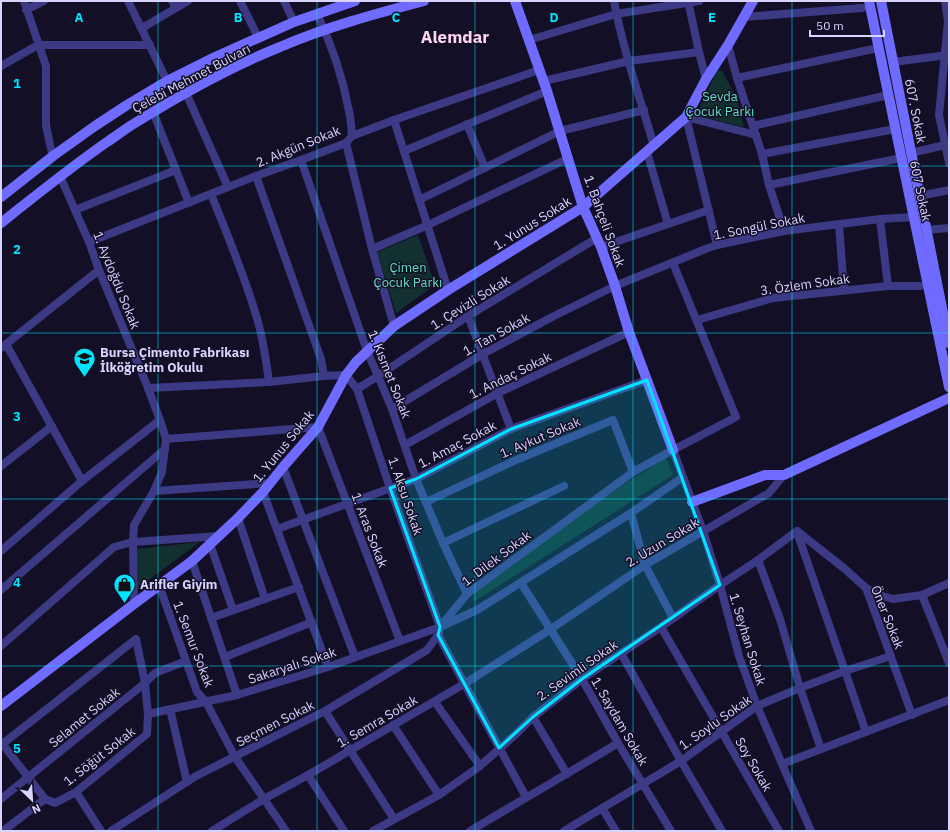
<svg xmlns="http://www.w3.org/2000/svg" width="950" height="832" viewBox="0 0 950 832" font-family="'IBM Plex Sans',sans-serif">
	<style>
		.green { fill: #12302f }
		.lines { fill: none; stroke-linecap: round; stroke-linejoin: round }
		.street { stroke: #3d3a85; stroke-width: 8 }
		.secondary { stroke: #6f6bff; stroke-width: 10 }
		.marked { fill: #00e5ff; fill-opacity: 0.2; stroke: #00e5ff; stroke-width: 3; stroke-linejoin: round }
		.grid { fill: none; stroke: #00e5ff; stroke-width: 1; stroke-opacity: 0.55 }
		.labels { text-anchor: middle; stroke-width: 3; stroke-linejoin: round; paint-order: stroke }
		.street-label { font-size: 13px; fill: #d9d4ff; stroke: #130f26 }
		.park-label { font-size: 13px; fill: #5fe0c0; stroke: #130f26 }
		.poi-label { font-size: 13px; font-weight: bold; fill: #d9d4ff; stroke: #130f26; text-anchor: start }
		.district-label { font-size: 17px; font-weight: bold; fill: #ffd6f0; stroke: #130f26 }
		.grid-label { font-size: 13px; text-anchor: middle; font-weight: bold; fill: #00e5ff; stroke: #130f26; stroke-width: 3; stroke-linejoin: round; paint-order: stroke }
	</style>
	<rect width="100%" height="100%" fill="#130f26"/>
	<g class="green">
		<polygon points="717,71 722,71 736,97 744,127 696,115"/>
		<polygon points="418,235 435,285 396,313 377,252"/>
		<polygon points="666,458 673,475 475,601 472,598 476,592 605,496"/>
		<polygon points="200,542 138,588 137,549"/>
	</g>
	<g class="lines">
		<g class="street">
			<polyline points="24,1 46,66 46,125 50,145 53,156"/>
			<polyline points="128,1 167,81"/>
			<polyline points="172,1 176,8"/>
			<polyline points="240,1 258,37"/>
			<polyline points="284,1 294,22"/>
			<path d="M614,1c9,49 26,97 40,145"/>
			<polyline points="688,1 699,52 706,79"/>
			<polyline points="945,1 948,21 939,115 949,163"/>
			<polyline points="26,10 44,1"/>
			<path d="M317,14c14,29 26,65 32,97 2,8 2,16 3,25"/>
			<polyline points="744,17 862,8"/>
			<polyline points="142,28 188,1"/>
			<polyline points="529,40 616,14 699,1"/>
			<polyline points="728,45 737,78 762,154 769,185 784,231"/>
			<polyline points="893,62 948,55"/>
			<polyline points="1,66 38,45 150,45"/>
			<polyline points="737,78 878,48"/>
			<polyline points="544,81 629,61 699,52"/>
			<polyline points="186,93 228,187"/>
			<polyline points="153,112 189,203"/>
			<polyline points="394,120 448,290"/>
			<polyline points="467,124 485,168"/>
			<polyline points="753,126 888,95"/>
			<polyline points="346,143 372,249 394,326"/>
			<polyline points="404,151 547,91"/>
			<polyline points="647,152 668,224"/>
			<polyline points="911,153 949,144"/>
			<polyline points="762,154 895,129"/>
			<polyline points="301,160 367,351 378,376 392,409 416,479 443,543 467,594"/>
			<polyline points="60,176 89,242 99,270 148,388 160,420 166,439 162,472 154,491 134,525 133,542 134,604"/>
			<polyline points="256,176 321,359 324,376"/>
			<polyline points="769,185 901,158"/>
			<path d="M211,194c16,40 33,80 45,121 7,22 10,44 13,67"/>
			<polyline points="919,196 949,190"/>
			<polyline points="419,200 560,131 644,110"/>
			<polyline points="75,210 176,170"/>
			<polyline points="880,219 888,286"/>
			<polyline points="839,225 844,290"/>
			<polyline points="926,230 949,228"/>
			<polyline points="89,242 256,176 301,160 346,143 352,136 394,120 539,70"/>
			<polyline points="717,245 686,117 756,135"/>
			<polyline points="601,247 709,210"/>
			<polyline points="372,249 428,225 569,158"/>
			<polyline points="468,316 511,429"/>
			<polyline points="697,320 773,298 888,286 920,286"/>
			<polyline points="6,344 82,481"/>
			<polyline points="1,348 99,270"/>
			<polyline points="148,388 269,382 324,376 346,375 357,389 390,488 440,627"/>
			<polyline points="357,389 378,376 468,316 597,238"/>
			<polyline points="392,409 483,354 554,316 615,286 708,248 717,245 784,231 880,219 914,217"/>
			<polyline points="166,439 318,427 400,641"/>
			<polyline points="405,445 498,393 629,332"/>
			<polyline points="673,450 703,531 720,585 739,656 757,706 811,831"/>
			<polyline points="1,466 52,426"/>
			<polyline points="283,467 355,657"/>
			<polyline points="154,491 270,483"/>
			<polyline points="263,492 328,667"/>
			<polyline points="426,502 516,460 613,420 633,472"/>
			<polyline points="631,513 645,565 673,618"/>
			<polyline points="238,518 265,599"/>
			<polyline points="277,529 416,479 511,429 647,380"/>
			<polyline points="797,531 845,569 866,588 912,715"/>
			<polyline points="797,532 845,671 866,732"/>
			<polyline points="443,543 564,486"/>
			<polyline points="210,544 233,610"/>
			<polyline points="1,551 82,481 160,420"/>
			<polyline points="758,560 780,619 800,688 821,749"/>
			<polyline points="192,561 237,695"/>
			<polyline points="521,583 582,679 618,743 671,831"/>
			<polyline points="159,585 197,692 206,702 235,757 286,831"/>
			<polyline points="866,588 879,595 893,599 922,595 949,583"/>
			<polyline points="1,590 165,449"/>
			<polyline points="922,595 949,663"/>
			<polyline points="211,618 299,587"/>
			<polyline points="661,627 779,831"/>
			<polyline points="438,635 526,797"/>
			<polyline points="1,646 114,547 133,542 220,536"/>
			<polyline points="621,653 681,761 722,831"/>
			<polyline points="225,657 312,622"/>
			<polyline points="435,702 480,766"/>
			<polyline points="170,709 187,782"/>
			<polyline points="325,711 394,819"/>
			<polyline points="148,714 237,695 328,667 440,627 477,610 631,513 683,477"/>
			<polyline points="533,717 567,774"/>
			<polyline points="393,725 439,795"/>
			<polyline points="1,742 45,799"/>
			<polyline points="1,745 136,639 145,683 148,714 147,734 76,792 55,803 45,799 3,831"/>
			<polyline points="782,764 949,700"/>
			<polyline points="308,775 344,831"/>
			<polyline points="76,792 101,831"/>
			<polyline points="1,799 145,683 155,673 186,661"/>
			<polyline points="602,808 616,831"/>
			<polyline points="111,831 196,776 325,711 427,650 438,635 440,627 467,594 633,472 673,450 736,417 673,263"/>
			<polyline points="212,831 264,799 308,775 464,684 551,629 645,565 769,493 784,475"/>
			<polyline points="373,831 439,795 480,766 516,734 533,717 582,679 661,627 720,585 758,560 797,531"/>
			<path d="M470,831c50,-30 99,-58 148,-88"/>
			<polyline points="564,831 681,761 757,706 800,688 845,671 891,656"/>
		</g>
		<g class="secondary">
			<polyline points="515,1 547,91 583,207 601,247 615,286 629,332 673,450"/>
			<polyline points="869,1 949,387"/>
			<polyline points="881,1 949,343"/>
			<polyline points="1,197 53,156 95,126 127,105 167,81 215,57 294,22 355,1"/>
			<path d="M1,223c35,-28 70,-56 106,-81 9,-6 18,-13 28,-19 45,-28 95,-56 145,-76 46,-20 95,-33 144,-46"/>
			<polyline points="692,502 765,475 784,475 949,398"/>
			<polyline points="1,706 134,604 192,561 238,518 263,492 283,467 318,427 346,375 356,362 394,326 448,290 583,207 686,117 706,79 728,45 753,1"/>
		</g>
	</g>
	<path class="marked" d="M647,380l73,205 -138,94 -49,38 -34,31 -61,-113 2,-8 -50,-139 26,-9 95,-50z"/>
	<path class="grid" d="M158,1v830M317,1v830M475,1v830M633,1v830M792,1v830M1,166h948M1,333h948M1,499h948M1,666h948"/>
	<defs>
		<symbol id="school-pin" viewBox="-11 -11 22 30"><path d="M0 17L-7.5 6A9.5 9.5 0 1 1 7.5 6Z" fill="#00e5ff" stroke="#130f26"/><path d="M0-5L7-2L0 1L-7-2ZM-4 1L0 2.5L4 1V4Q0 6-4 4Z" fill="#111"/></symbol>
		<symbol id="shop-pin" viewBox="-11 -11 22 30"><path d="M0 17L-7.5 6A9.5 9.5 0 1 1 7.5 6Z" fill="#00e5ff" stroke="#130f26"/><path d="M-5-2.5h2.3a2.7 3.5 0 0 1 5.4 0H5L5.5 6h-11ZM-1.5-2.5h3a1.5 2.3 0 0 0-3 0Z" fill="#111"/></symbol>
	</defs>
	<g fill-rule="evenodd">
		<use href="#school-pin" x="72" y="346" width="25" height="34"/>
		<use href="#shop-pin" x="112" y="572" width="25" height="34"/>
	</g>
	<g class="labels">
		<g class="street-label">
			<text transform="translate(191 78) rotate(-28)" y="5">Çelebi Mehmet Bulvarı</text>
			<text transform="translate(916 111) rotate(79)" y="5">607. Sokak</text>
			<text transform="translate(298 146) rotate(-22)" y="5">2. Akgün Sokak</text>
			<text transform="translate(921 191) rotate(78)" y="5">607 Sokak</text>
			<text transform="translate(605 221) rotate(70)" y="5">1. Bahçeli Sokak</text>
			<text transform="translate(532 223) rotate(-32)" y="5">1. Yunus Sokak</text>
			<text transform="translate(759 226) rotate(-11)" y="5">1. Songül Sokak</text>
			<text transform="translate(117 280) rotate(68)" y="5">1. Aydoğdu Sokak</text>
			<text transform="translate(805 284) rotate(-8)" y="5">3. Özlem Sokak</text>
			<text transform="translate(470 302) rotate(-32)" y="5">1. Çevizli Sokak</text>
			<text transform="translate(496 334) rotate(-29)" y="5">1. Tan Sokak</text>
			<text transform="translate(390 374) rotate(68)" y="5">1. Kısmet Sokak</text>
			<text transform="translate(510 375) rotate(-26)" y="5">1. Andaç Sokak</text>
			<text transform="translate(540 437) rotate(-23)" y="5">1. Aykut Sokak</text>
			<text transform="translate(457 444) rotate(-28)" y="5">1. Amaç Sokak</text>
			<text transform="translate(283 446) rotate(-51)" y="5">1. Yunus Sokak</text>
			<text transform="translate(406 496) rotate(71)" y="5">1. Aksu Sokak</text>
			<text transform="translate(370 530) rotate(69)" y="5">1. Aras Sokak</text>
			<text transform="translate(662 542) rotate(-31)" y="5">2. Uzun Sokak</text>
			<text transform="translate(496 558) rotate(-37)" y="5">1. Dilek Sokak</text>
			<text transform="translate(888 617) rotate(68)" y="5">Öner Sokak</text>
			<text transform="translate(748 639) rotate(73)" y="5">1. Seyhan Sokak</text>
			<text transform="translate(194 644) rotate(69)" y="5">1. Semur Sokak</text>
			<text transform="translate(292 665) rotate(-18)" y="5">Sakaryalı Sokak</text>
			<text transform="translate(577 670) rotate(-35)" y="5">2. Sevimli Sokak</text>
			<text transform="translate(84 717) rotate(-39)" y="5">Selamet Sokak</text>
			<text transform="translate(377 721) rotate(-30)" y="5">1. Semra Sokak</text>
			<text transform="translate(620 721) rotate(60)" y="5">1. Saydam Sokak</text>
			<text transform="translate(715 722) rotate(-35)" y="5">1. Soylu Sokak</text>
			<text transform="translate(275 723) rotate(-27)" y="5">Seçmen Sokak</text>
			<text transform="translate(99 756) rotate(-38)" y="5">1. Söğüt Sokak</text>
			<text transform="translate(754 764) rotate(60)" y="5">Soy Sokak</text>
		</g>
		<g class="park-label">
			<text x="720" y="101">Sevda<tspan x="720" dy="15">Çocuk Parkı</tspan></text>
			<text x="408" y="272">Çimen<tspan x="408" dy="15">Çocuk Parkı</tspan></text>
		</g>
		<g class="poi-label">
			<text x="100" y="357">Bursa Çimento Fabrikası<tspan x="100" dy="15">İlköğretim Okulu</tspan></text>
			<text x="140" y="589">Arifler Giyim</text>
		</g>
		<g class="district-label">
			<text x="455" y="43">Alemdar</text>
		</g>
	</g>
	<g class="grid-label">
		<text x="79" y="22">A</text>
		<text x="238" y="22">B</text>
		<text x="396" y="22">C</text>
		<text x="554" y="22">D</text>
		<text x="712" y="22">E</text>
		<text x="17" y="88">1</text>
		<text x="17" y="254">2</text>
		<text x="17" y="421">3</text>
		<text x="17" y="587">4</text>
		<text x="17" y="753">5</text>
	</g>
	<rect width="950" height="832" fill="none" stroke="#d9d4ff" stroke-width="4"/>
	<g transform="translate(32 800) rotate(155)" stroke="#130f26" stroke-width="3" paint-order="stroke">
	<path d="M0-3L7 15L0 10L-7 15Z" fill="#d9d4ff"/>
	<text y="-6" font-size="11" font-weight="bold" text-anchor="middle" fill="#d9d4ff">N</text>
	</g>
	<path d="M810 30v6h74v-6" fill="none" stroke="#d9d4ff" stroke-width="2"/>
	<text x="816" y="30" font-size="12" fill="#d9d4ff" stroke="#130f26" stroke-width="3" paint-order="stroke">50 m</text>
</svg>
